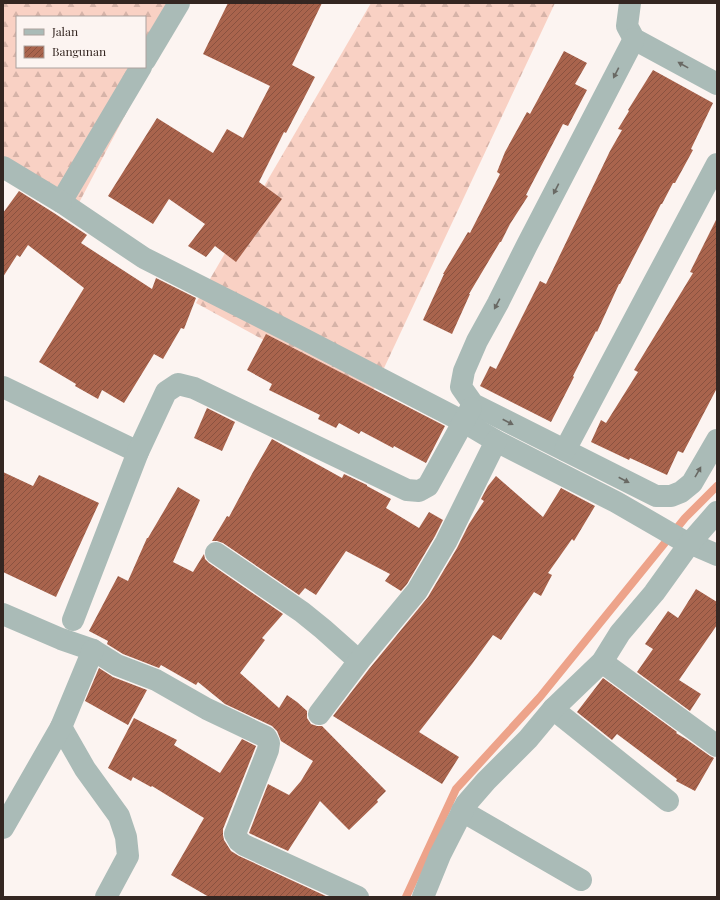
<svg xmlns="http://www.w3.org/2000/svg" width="720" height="900" viewBox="0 0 720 900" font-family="'Playfair Display',serif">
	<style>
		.forest { fill: url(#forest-firs); fill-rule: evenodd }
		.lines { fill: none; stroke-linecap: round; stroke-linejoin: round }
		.stream { stroke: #eda38a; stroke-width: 8 }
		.building { fill: url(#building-hatch) }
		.minor { stroke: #aabbb7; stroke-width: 22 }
		.oneway { fill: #696964 }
	</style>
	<defs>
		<pattern id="forest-firs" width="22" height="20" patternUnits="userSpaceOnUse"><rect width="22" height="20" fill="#f9d1c4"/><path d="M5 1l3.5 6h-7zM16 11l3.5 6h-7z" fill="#d6b3a8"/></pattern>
		<pattern id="building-hatch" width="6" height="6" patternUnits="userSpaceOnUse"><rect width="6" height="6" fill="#a9644d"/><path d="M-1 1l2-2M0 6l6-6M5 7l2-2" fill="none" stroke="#8a5240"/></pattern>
	</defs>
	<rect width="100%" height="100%" fill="#fcf4f1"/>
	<g class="forest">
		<path d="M3,3h181l-113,215 -68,-41zM17,17h128v50h-128z"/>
		<polygon points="371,3 555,3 370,398 196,303"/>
	</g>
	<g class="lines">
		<polyline class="stream" points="406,897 456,789 540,697 685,518 717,486"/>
	</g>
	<g class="building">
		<polygon points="228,3 322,3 292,65 315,77 286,133 284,132 259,182 282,199 236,262 215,246 206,257 188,246 205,224 169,199 153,224 108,196 157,118 213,153 227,129 243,138 270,86 203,54"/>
		<polygon points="564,51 587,63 575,84 587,90 568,126 563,124 526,195 528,196 510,224 501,242 500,242 469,294 470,294 452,334 423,320 444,274 443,274 468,232 470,233 500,174 497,172 505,152 527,112 530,114"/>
		<polygon points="653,70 713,103 691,149 693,150 675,183 673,183 662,204 661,204 620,284 619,284 597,332 596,331 573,376 574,377 551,422 480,386 490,366 496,369 540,281 546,284 610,151 622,130 618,129 629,111 628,110"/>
		<polygon points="19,191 54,213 87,235 81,243 152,289 156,278 196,298 184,329 181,328 163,359 154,354 124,403 102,390 98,399 75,386 76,384 39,362 84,288 28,245 20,257 17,255 3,277 3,213"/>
		<polygon points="717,218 717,388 683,453 678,451 667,475 630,458 629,460 591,442 601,420 606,423 638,372 634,370 693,273 690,272"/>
		<polygon points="266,334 445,426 426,463 394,446 393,448 361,431 359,434 339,423 336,428 318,419 320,415 269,390 272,384 247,370"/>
		<polygon points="207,408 235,422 222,451 194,438"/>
		<polygon points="272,439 342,478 344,474 367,485 367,486 391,499 386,508 419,528 429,512 443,520 435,536 407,584 401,591 385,581 390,574 346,551 316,595 305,588 299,595 223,543 217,541 212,541 227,516 229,517 253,472"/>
		<polygon points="3,472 33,486 39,475 99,503 56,597 3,572"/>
		<polygon points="496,476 543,517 561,488 595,506 574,541 572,539 548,573 552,575 541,596 534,592 501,640 493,635 472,664 419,732 459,757 442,784 333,716 369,669 428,597 457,548 469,524 484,501 481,499 488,486"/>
		<polygon points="178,487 200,500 173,562 193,572 204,554 205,559 209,563 283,614 262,638 265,640 240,673 279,708 287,695 297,702 307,711 307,718 311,724 317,726 322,726 386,791 377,800 378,802 349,830 320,801 288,851 251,834 249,833 268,784 289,795 301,781 313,761 281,741 277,731 272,726 225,704 198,682 196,685 161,665 159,668 123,654 107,644 108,641 89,631 118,576 128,581 147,538 148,538"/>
		<polygon points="696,589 717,602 717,625 679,680 701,694 690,711 637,672 653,649 645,644 668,611 678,618"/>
		<polygon points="99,668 113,677 147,690 128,725 85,701"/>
		<polygon points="603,678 677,732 676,733 686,739 710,756 714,758 695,791 676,781 677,779 617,734 612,740 577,712"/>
		<polygon points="134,718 177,740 174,745 220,773 242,739 256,746 223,829 223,835 224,840 231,851 239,856 328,897 209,897 171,875 204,818 152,786 151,787 133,777 131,781 108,768"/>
	</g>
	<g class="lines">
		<g class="minor">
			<polyline points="630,3 627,26 634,39 717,84"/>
			<polyline points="634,39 527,245 498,303 477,341 464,371 461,387 473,404 656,496 671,496 681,492 692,483 717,440"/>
			<polyline points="145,60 179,3"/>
			<polyline points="141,67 61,202 144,258 304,339 464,422 496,441 616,502 680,539 717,555"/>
			<polyline points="3,167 61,202"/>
			<polyline points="3,387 138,452"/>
			<polyline points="565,450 652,286 717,164"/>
			<polyline points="216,553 302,612 323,629 359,661"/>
			<polyline points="3,614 61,639 93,650 117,665 156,680 207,709 266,737 269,743 268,750 235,834 239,841 244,845 358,897"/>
			<polyline points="73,620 138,452 166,392 178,384 194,388 407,490 419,491 428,486 471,408"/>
			<polyline points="602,662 717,746"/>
			<polyline points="553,709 668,801"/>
			<polyline points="319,714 359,661 417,591 446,542 496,441"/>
			<polyline points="61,727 85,769 119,816 126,837 128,856 106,897"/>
			<polyline points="462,811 581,880"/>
			<polyline points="3,828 61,727 93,650"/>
			<polyline points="423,897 440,855 466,804 486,781 528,739 553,709 602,662 620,633 654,593 690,543 717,512"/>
		</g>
	</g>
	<defs><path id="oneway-solid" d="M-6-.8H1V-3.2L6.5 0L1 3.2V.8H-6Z"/></defs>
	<g class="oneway">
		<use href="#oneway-solid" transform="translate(683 65) rotate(-151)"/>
		<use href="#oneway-solid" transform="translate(616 73) rotate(117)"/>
		<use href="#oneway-solid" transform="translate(556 189) rotate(117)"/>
		<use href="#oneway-solid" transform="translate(497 304) rotate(118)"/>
		<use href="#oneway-solid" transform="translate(508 422) rotate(27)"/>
		<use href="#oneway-solid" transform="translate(698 472) rotate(-60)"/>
		<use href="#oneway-solid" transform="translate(624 480) rotate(27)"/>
	</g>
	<rect width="720" height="900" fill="none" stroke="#342621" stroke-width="8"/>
	<rect x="16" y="16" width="130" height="52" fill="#fcf4f1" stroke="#aca29e"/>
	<rect x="24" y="29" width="20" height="6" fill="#aabbb7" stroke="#aca29e"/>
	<text x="52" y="36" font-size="12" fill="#342621">Jalan</text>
	<rect x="24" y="46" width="20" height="12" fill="url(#building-hatch)" stroke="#aca29e"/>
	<text x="52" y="56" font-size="12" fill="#342621">Bangunan</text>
</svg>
